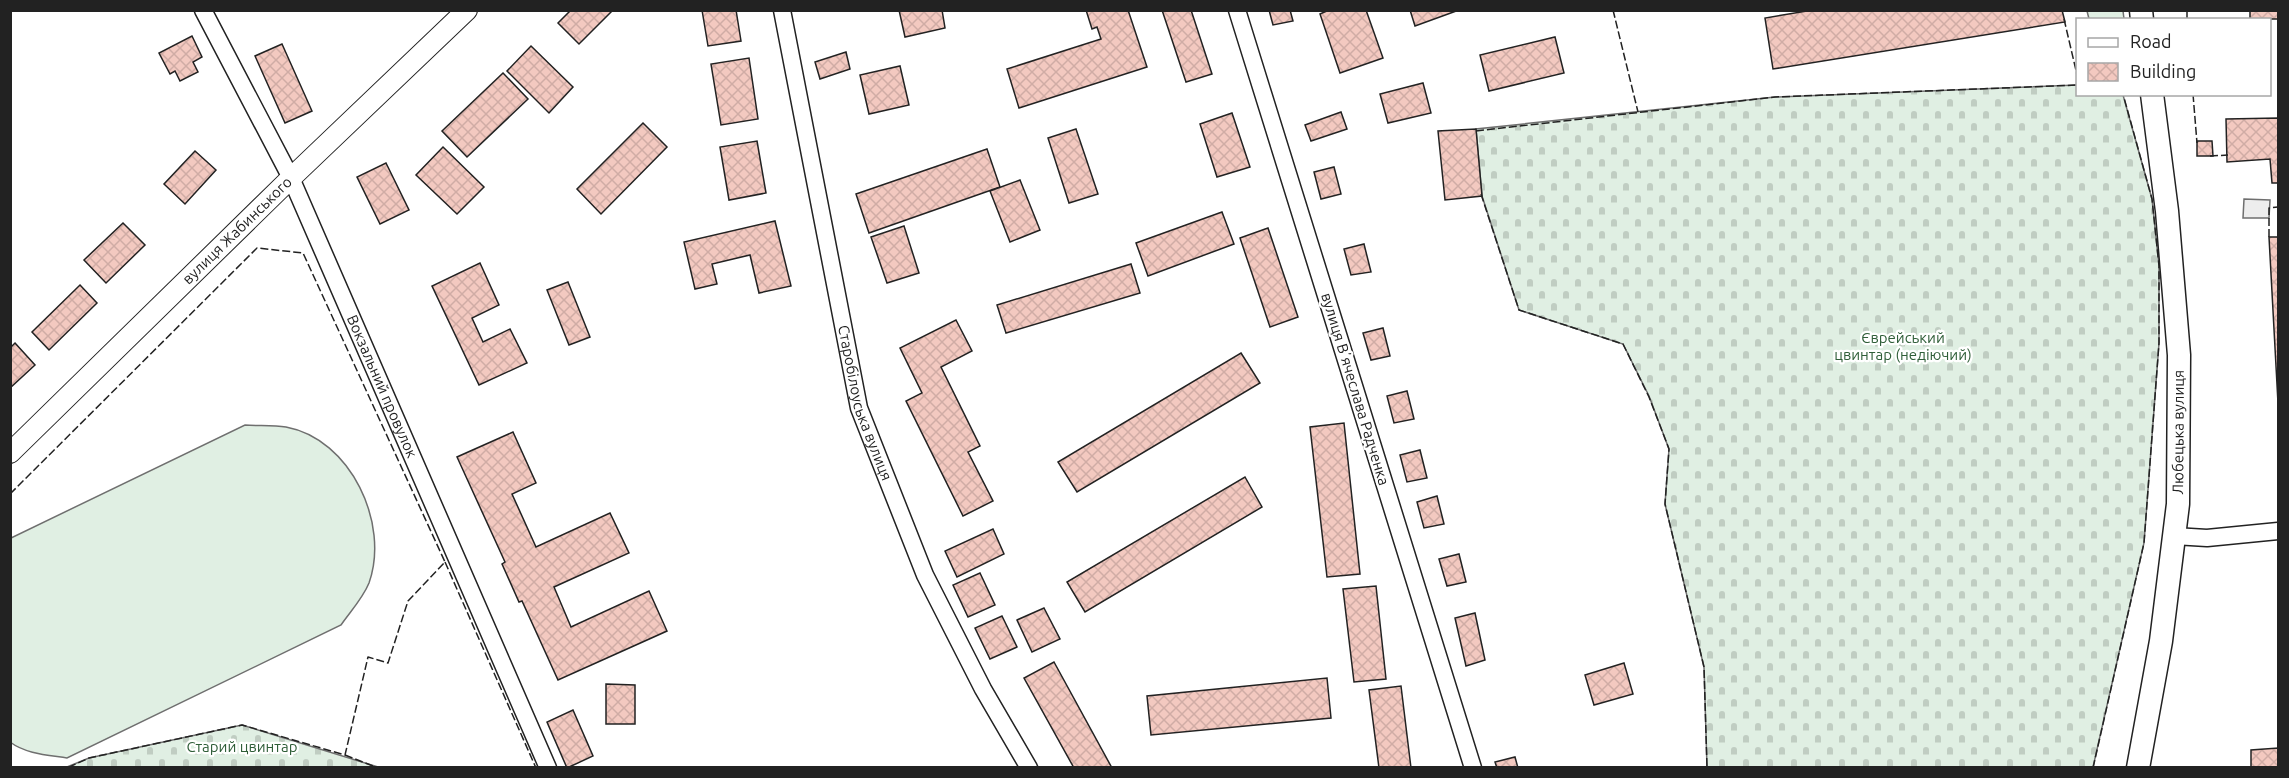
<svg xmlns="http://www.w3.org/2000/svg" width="2289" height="778" viewBox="0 0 2289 778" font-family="Ubuntu,sans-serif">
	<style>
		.grass { fill: url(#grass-tufts); stroke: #6f6f6f; stroke-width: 1.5 }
		.cemetery { fill: url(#cemetery-stones); stroke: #6f6f6f; stroke-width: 1.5 }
		.pitch { fill: #e0efe3; stroke: #6f6f6f; stroke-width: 1.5 }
		.parking { fill: #ededed; stroke: #6f6f6f; stroke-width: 1.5 }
		.building { fill: url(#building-cross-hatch); stroke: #222; stroke-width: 1.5 }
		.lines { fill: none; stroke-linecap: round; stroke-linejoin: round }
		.minor-casing { stroke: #222; stroke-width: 19 }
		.tertiary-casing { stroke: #222; stroke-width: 22 }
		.secondary-casing { stroke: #222; stroke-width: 25 }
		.minor { stroke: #fff; stroke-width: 16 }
		.tertiary { stroke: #fff; stroke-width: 20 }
		.secondary { stroke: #fff; stroke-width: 22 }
		.fence { stroke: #222; stroke-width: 1.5; stroke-dasharray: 8 3; stroke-linecap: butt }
		.labels { text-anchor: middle; stroke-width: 4.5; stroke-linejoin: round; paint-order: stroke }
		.street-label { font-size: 15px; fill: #222; stroke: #fff }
		.park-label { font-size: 15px; fill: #2f5e38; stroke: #fff }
	</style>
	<defs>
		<pattern id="grass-tufts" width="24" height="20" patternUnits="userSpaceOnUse" patternTransform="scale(1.5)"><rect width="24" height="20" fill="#e0efe3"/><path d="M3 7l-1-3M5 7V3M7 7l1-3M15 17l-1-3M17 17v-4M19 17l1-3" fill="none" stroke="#c0cdc2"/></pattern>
		<pattern id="cemetery-stones" width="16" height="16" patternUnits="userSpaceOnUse" patternTransform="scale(1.5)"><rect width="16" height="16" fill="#e0efe3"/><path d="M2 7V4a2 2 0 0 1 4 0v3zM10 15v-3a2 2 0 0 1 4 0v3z" fill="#c0cdc2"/></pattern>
		<pattern id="building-cross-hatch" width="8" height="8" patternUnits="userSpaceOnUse" patternTransform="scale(1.5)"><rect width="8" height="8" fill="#f3c9c0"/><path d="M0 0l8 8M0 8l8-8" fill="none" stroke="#d0aca5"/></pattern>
	</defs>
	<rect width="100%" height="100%" fill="#fff"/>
	<polygon class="grass" points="2087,11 2123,11 2124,19 2089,19"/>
	<g class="cemetery">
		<polygon points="2077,85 2078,94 2123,95 2152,199 2159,266 2159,343 2144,543 2093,767 1707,767 1704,667 1665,504 1669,449 1649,396 1623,344 1519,310 1482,196 1476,129 1775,97"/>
		<polygon points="242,725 378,767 67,767 89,758"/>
	</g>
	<path class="pitch" d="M245,425c13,1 28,0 41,2 65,12 104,97 83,156 -6,15 -19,29 -28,42l-274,133c-19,-3 -41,-4 -57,-16l1,-204z"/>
	<polygon class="parking" points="2244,199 2270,200 2269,218 2243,218"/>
	<g class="building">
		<polygon points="571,10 613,10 579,44 558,23"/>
		<polygon points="702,10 736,10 741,41 708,46"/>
		<polygon points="899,10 942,10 945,28 905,37"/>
		<polygon points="1086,10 1128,10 1147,67 1019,108 1007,69 1101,39 1097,27 1092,29"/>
		<polygon points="1162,10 1191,10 1212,74 1186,82"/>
		<polygon points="1269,10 1290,10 1293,21 1273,25"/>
		<polygon points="1329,10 1366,10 1383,58 1340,73 1320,14"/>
		<polygon points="1410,10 1459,10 1415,26"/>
		<polygon points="1813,10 2062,10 2065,22 1773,69 1765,18"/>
		<rect x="2250" y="10" width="28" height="9"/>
		<polygon points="192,36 202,57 193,62 198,72 180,81 175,71 170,74 159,53"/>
		<polygon points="1555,37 1564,73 1489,91 1480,55"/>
		<polygon points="282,44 312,111 285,123 255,56"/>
		<polygon points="531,46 573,87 549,113 507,71"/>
		<polygon points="846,52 850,69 820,79 815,62"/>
		<polygon points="749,58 758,119 721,125 711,64"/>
		<polygon points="900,66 909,105 869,114 860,75"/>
		<polygon points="503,73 528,99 467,157 442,131"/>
		<polygon points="1423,83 1431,113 1388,123 1380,94"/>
		<polygon points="1341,112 1347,129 1311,141 1305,125"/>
		<polygon points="1232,113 1250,167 1217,177 1200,124"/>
		<polygon points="2278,118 2278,183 2272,183 2270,159 2227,162 2226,119"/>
		<polygon points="643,123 667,147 601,214 577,189"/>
		<polygon points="1076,129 1098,194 1069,203 1048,138"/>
		<polygon points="1476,129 1482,196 1445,200 1438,131"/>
		<polygon points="757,141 766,193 729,200 720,147"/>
		<polygon points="2197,141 2212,141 2213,156 2197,156"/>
		<polygon points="443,147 484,187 457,214 416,175"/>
		<polygon points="987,149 1000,187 869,233 856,194"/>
		<polygon points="195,151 216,170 185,204 164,184"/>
		<polygon points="386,163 409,210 380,224 357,177"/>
		<polygon points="1334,167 1341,194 1321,199 1314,172"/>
		<polygon points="1020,180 1040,230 1010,242 990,191"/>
		<polygon points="1222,212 1234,244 1148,276 1136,243"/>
		<polygon points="775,221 791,286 759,293 750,255 712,264 717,284 695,289 684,242"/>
		<polygon points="123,223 145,245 106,283 84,260"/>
		<polygon points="904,226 919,273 887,283 871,237"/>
		<polygon points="1268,228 1298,317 1270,327 1240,238"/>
		<polygon points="2269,237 2278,237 2278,403"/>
		<polygon points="1364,244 1371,272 1351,275 1344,249"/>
		<polygon points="480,263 499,305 472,318 483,342 510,329 527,363 479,385 432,286"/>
		<polygon points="1131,264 1140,293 1006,333 997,305"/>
		<polygon points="568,282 590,337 569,345 547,290"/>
		<polygon points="80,285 97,303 49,350 32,332"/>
		<polygon points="956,320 972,351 941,367 980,446 968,452 993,501 963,516 906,401 922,393 900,348"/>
		<polygon points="1383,328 1390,356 1371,360 1363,333"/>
		<polygon points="15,343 35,365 10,388 10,348"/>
		<polygon points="1241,353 1260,383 1077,492 1058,462"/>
		<polygon points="1407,391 1414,419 1394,423 1387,396"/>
		<polygon points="1344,423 1360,574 1327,577 1310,427"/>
		<polygon points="513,432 536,483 512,494 536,547 610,513 629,553 554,587 571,627 649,591 667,631 558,680 522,601 519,602 502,564 505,562 457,457"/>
		<polygon points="1420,450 1427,478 1407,482 1400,455"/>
		<polygon points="1245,477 1262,507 1085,612 1067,582"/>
		<polygon points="1437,496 1444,524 1424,528 1417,502"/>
		<polygon points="993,529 1004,554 957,577 945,551"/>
		<polygon points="1459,554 1466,582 1447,586 1439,559"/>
		<polygon points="980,573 995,605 968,617 953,585"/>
		<polygon points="1376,586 1386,679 1354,682 1343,589"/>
		<polygon points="1044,608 1060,639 1032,652 1017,620"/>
		<polygon points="1475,613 1485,660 1466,666 1455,618"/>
		<polygon points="1002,616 1017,647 990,659 975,628"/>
		<polygon points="1054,662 1112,768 1074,768 1024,678"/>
		<polygon points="1624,663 1633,694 1594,705 1585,675"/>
		<polygon points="1327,678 1331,718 1151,735 1147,696"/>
		<polygon points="606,684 635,685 635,724 606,724"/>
		<polygon points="1401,686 1411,768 1379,768 1369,690"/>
		<polygon points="573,710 593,756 567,768 547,722"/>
		<polygon points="2278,748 2278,768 2251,768 2251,750"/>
		<polygon points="1515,757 1518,768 1497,768 1495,762"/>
	</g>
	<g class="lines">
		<defs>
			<g id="minor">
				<path id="s1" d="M203,10l88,168 257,590"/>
				<path id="s2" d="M782,10l77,398 66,167 58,114 46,79"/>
				<polyline points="1237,10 1473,768"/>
				<polyline points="2174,536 2207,538 2278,531"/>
			</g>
			<g id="tertiary">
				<path id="s3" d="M10,453l281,-275 176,-168"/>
			</g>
			<g id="secondary">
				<polyline points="2141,10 2142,20"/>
				<path id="s4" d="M2138,768l23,-127 17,-137 1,-149 -12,-144 -15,-117"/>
			</g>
		</defs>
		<use href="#minor" class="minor-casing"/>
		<use href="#tertiary" class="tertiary-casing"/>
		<use href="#secondary" class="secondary-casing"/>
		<use href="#minor" class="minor"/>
		<use href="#tertiary" class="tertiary"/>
		<use href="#secondary" class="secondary"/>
		<g class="fence">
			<polyline points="1613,10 1638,112"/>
			<polyline points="2187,10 2187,20"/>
			<polyline points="2064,19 2078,79"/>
			<polyline points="2193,94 2197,143"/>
			<polyline points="1476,131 1775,97 2078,85"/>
			<polyline points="2210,156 2228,155"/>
			<polyline points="1481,194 1519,310 1623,344 1649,397 1669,449 1665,504 1704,667 1707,768"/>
			<polyline points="2269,237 2269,208 2278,207"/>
			<polyline points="10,494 257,248 303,253 445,562 408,601 388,663 368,657 345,755 242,725 89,758 67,768"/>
			<polyline points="445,562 536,768"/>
			<polyline points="345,755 378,768"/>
			<polyline points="2093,768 2144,543 2159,343 2159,266 2152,199 2123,94"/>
		</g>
	</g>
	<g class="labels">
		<g class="street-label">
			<text dy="5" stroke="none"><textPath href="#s3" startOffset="318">вулиця Жабинського</textPath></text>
			<text dy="5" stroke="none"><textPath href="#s1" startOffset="417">Вокзальний провулок</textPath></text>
			<text transform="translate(1355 389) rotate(73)" y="5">вулиця Вʼячеслава Радченка</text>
			<text dy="5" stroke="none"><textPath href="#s2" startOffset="402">Старобілоуська вулиця</textPath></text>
			<text dy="5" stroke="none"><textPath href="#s4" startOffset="339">Любецька вулиця</textPath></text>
		</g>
		<g class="park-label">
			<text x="1903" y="343">Єврейський<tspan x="1903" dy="17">цвинтар (недіючий)</tspan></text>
			<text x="242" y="752">Старий цвинтар</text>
		</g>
	</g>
	<rect width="2289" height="778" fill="none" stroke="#222222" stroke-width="24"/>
	<rect x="2076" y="18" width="195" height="78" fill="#ffffff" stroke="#a7a7a7" stroke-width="1.5"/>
	<rect x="2088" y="38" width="30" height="9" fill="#ffffff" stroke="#a7a7a7" stroke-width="1.5"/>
	<text x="2130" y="48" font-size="18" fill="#222222">Road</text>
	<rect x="2088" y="63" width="30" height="18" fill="url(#building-cross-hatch)" stroke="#a7a7a7" stroke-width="1.5"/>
	<text x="2130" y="78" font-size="18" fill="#222222">Building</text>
</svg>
